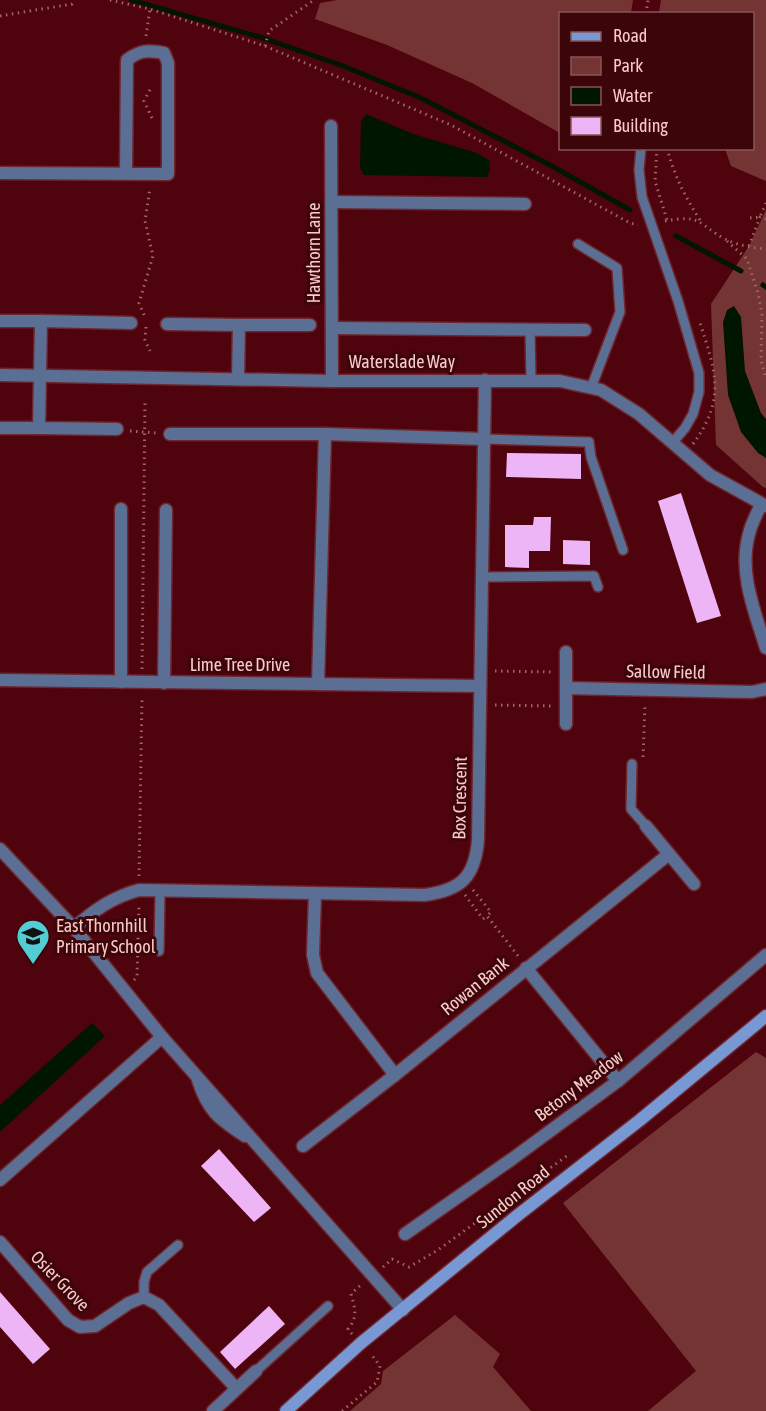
<svg xmlns="http://www.w3.org/2000/svg" width="766" height="1411" viewBox="0 0 766 1411" font-family="'Asap Condensed',sans-serif">
	<style>
		.green { fill: #753434 }
		.water { fill: #011600 }
		.lines { fill: none; stroke-linecap: round; stroke-linejoin: round }
		.stream { stroke: #011600; stroke-width: 5 }
		.building { fill: #edb5f5 }
		.lane-casing { stroke: #6e272f; stroke-width: 12 }
		.street-casing { stroke: #6e272f; stroke-width: 15 }
		.secondary-casing { stroke: #6e272f; stroke-width: 15 }
		.path { stroke: #a26569; stroke-width: 3; stroke-dasharray: 1.5 4.5; stroke-linecap: butt }
		.lane { stroke: #5b6f95; stroke-width: 9 }
		.street { stroke: #5b6f95; stroke-width: 12 }
		.secondary { stroke: #7898d4; stroke-width: 12 }
		.labels { text-anchor: middle; stroke-width: 6; stroke-linejoin: round; paint-order: stroke }
		.street-label { font-size: 18px; fill: #f9cbc8; stroke: #3c050a }
		.poi-label { font-size: 18px; fill: #f9cbc8; stroke: #3c050a; text-anchor: start }
	</style>
	<rect width="100%" height="100%" fill="#4f030d"/>
	<g class="green">
		<polygon points="337,0 633,0 631,13 560,14 560,133 472,83 387,45 315,19 320,3"/>
		<polygon points="661,0 766,0 766,181 731,166 725,149 752,148 752,14 659,13"/>
		<polygon points="766,210 766,488 763,487 716,445 711,304 749,246"/>
		<polygon points="756,1052 766,1058 766,1411 648,1411 696,1371 563,1203"/>
		<polygon points="455,1315 500,1354 493,1367 531,1411 350,1411 381,1384 383,1371"/>
	</g>
	<g class="water">
		<polygon points="366,114 413,134 477,153 489,160 490,170 487,177 364,175 360,168 361,121"/>
		<polygon points="734,306 741,317 745,371 761,413 766,419 766,458 758,453 741,432 728,395 723,322 727,310"/>
		<polygon points="92,1023 105,1036 0,1132 0,1105"/>
	</g>
	<g class="lines">
		<g class="stream">
			<polyline points="131,0 263,38 343,66 421,98 550,165 630,210"/>
			<polyline points="676,236 741,271"/>
			<polyline points="763,285 766,287"/>
		</g>
	</g>
	<g class="building">
		<polygon points="507,453 581,454 581,479 506,477"/>
		<polygon points="681,493 721,616 697,623 658,501"/>
		<polygon points="534,517 551,517 550,551 529,551 529,568 505,567 505,525 533,525"/>
		<polygon points="563,540 590,541 590,565 563,564"/>
		<polygon points="219,1149 271,1208 254,1222 201,1166"/>
		<polygon points="0,1292 50,1349 33,1364 0,1327"/>
		<polygon points="269,1306 285,1324 235,1369 220,1352"/>
	</g>
	<g class="lines">
		<defs>
			<g id="lane">
				<polyline points="641,148 639,170 642,197 678,301 699,373 699,392 693,414 685,428 673,442"/>
				<polyline points="578,244 617,268 620,312 591,388"/>
				<polyline points="530,329 531,380"/>
				<polyline points="484,439 589,442 591,457 623,550"/>
				<polyline points="481,577 594,576 598,587"/>
				<polyline points="632,764 631,809 646,826"/>
				<polyline points="159,951 160,891"/>
				<polyline points="144,1297 144,1282 147,1272 178,1245"/>
				<polyline points="256,1371 328,1306"/>
			</g>
			<g id="street">
				<polyline points="331,126 332,381"/>
				<path d="M0,173l168,1v-111l-4,-10c-16,-3 -24,-3 -37,7l-1,113"/>
				<polyline points="332,202 525,204"/>
				<polyline points="0,321 41,321"/>
				<polyline points="167,324 239,325"/>
				<polyline points="332,328 585,330"/>
				<polyline points="0,375 332,381 560,381 601,390 639,414 710,475 766,506"/>
				<polyline points="238,379 239,325 310,325"/>
				<polyline points="0,428 39,428"/>
				<polyline points="117,429 39,428 41,321 131,323"/>
				<polyline points="170,434 325,434"/>
				<path d="M761,504c-4,10 -10,20 -12,30 -11,39 6,78 17,114"/>
				<polyline points="121,509 121,682"/>
				<polyline points="566,652 566,724"/>
				<polyline points="0,680 479,686"/>
				<polyline points="164,683 166,510"/>
				<polyline points="318,684 325,434 484,439"/>
				<polyline points="566,688 752,692 766,689"/>
				<polyline points="646,826 694,884"/>
				<polyline points="0,849 74,928 162,1037 403,1310"/>
				<polyline points="315,894 313,955 317,973 395,1075"/>
				<path d="M74,928c20,-18 39,-31 65,-38l286,5c36,-5 50,-18 53,-55l7,-460"/>
				<polyline points="526,968 618,1081"/>
				<path d="M198,1080c10,31 20,38 47,56"/>
				<polyline points="303,1146 395,1075 669,854"/>
				<polyline points="0,1180 162,1037"/>
				<polyline points="405,1234 512,1159 618,1081 766,955"/>
				<polyline points="0,1242 68,1320 80,1327 95,1326 129,1303 144,1297 159,1305 236,1388"/>
				<polyline points="213,1411 256,1371"/>
			</g>
			<polyline id="secondary" points="286,1411 361,1343 518,1215 640,1120 766,1016"/>
		</defs>
		<use href="#lane" class="lane-casing"/>
		<use href="#street" class="street-casing"/>
		<use href="#secondary" class="secondary-casing"/>
		<g class="path">
			<polyline points="110,0 150,9 265,46 451,125 630,223 638,225"/>
			<polyline points="646,14 648,0"/>
			<polyline points="0,16 72,4 75,0"/>
			<polyline points="146,36 150,9"/>
			<polyline points="265,46 269,31 314,0"/>
			<polyline points="152,118 144,101 152,86"/>
			<polyline points="657,148 655,181 667,220"/>
			<path d="M667,148c7,27 18,49 33,72"/>
			<polyline points="750,218 760,217 766,203"/>
			<path d="M665,221c38,-7 32,3 60,18 11,6 29,9 41,10"/>
			<polyline points="727,241 747,259 758,293 762,315 761,360 766,379"/>
			<polyline points="749,246 760,217 766,219"/>
			<polyline points="144,315 139,303 153,256 145,221 150,188"/>
			<polyline points="146,327 145,340 150,351"/>
			<polyline points="130,431 157,433"/>
			<path d="M693,444c33,-45 23,-72 7,-121"/>
			<polyline points="142,669 145,401"/>
			<polyline points="495,671 552,672"/>
			<polyline points="495,705 552,706"/>
			<polyline points="643,757 645,703"/>
			<polyline points="139,876 142,697"/>
			<polyline points="473,890 491,912 487,916"/>
			<polyline points="465,895 483,919 487,916 518,956"/>
			<polyline points="134,980 137,977 139,904"/>
			<polyline points="383,1267 392,1259 409,1267 438,1250 568,1155"/>
			<path d="M352,1334l-4,-5c10,-12 7,-21 3,-35l11,-10"/>
			<polyline points="342,1411 377,1382 380,1366 371,1354"/>
		</g>
		<use href="#lane" class="lane"/>
		<use href="#street" class="street"/>
		<use href="#secondary" class="secondary"/>
	</g>
	<defs>
		<symbol id="school-pin" viewBox="-11 -11 22 30"><path d="M0 17L-7.5 6A9.5 9.5 0 1 1 7.5 6Z" fill="#52ccd5" stroke="#3c050a"/><path d="M0-5L7-2L0 1L-7-2ZM-4 1L0 2.5L4 1V4Q0 6-4 4Z" fill="#111"/></symbol>
	</defs>
	<g fill-rule="evenodd">
		<use href="#school-pin" x="14" y="917" width="38" height="52"/>
	</g>
	<g class="labels">
		<g class="street-label">
			<text transform="translate(314 253) rotate(-90)" y="6">Hawthorn Lane</text>
			<text x="402" y="368">Waterslade Way</text>
			<text x="240" y="671">Lime Tree Drive</text>
			<text transform="translate(666 672) rotate(1)" y="6">Sallow Field</text>
			<text transform="translate(460 798) rotate(-89)" y="6">Box Crescent</text>
			<text transform="translate(475 986) rotate(-39)" y="6">Rowan Bank</text>
			<text transform="translate(579 1086) rotate(-37)" y="6">Betony Meadow</text>
			<text transform="translate(513 1197) rotate(-39)" y="6">Sundon Road</text>
			<text transform="translate(60 1281) rotate(46)" y="6">Osier Grove</text>
		</g>
		<g class="poi-label">
			<text x="56" y="932">East Thornhill<tspan x="56" dy="21">Primary School</tspan></text>
		</g>
	</g>
	<rect x="559" y="12" width="195" height="138" fill="#3c050a" stroke="#885456" stroke-width="1.5"/>
	<rect x="571" y="32" width="30" height="9" fill="#7898d4" stroke="#885456" stroke-width="1.5"/>
	<text x="613" y="42" font-size="18" fill="#f9cbc8">Road</text>
	<rect x="571" y="57" width="30" height="18" fill="#753434" stroke="#885456" stroke-width="1.5"/>
	<text x="613" y="72" font-size="18" fill="#f9cbc8">Park</text>
	<rect x="571" y="87" width="30" height="18" fill="#011600" stroke="#885456" stroke-width="1.5"/>
	<text x="613" y="102" font-size="18" fill="#f9cbc8">Water</text>
	<rect x="571" y="117" width="30" height="18" fill="#edb5f5" stroke="#885456" stroke-width="1.5"/>
	<text x="613" y="132" font-size="18" fill="#f9cbc8">Building</text>
</svg>
